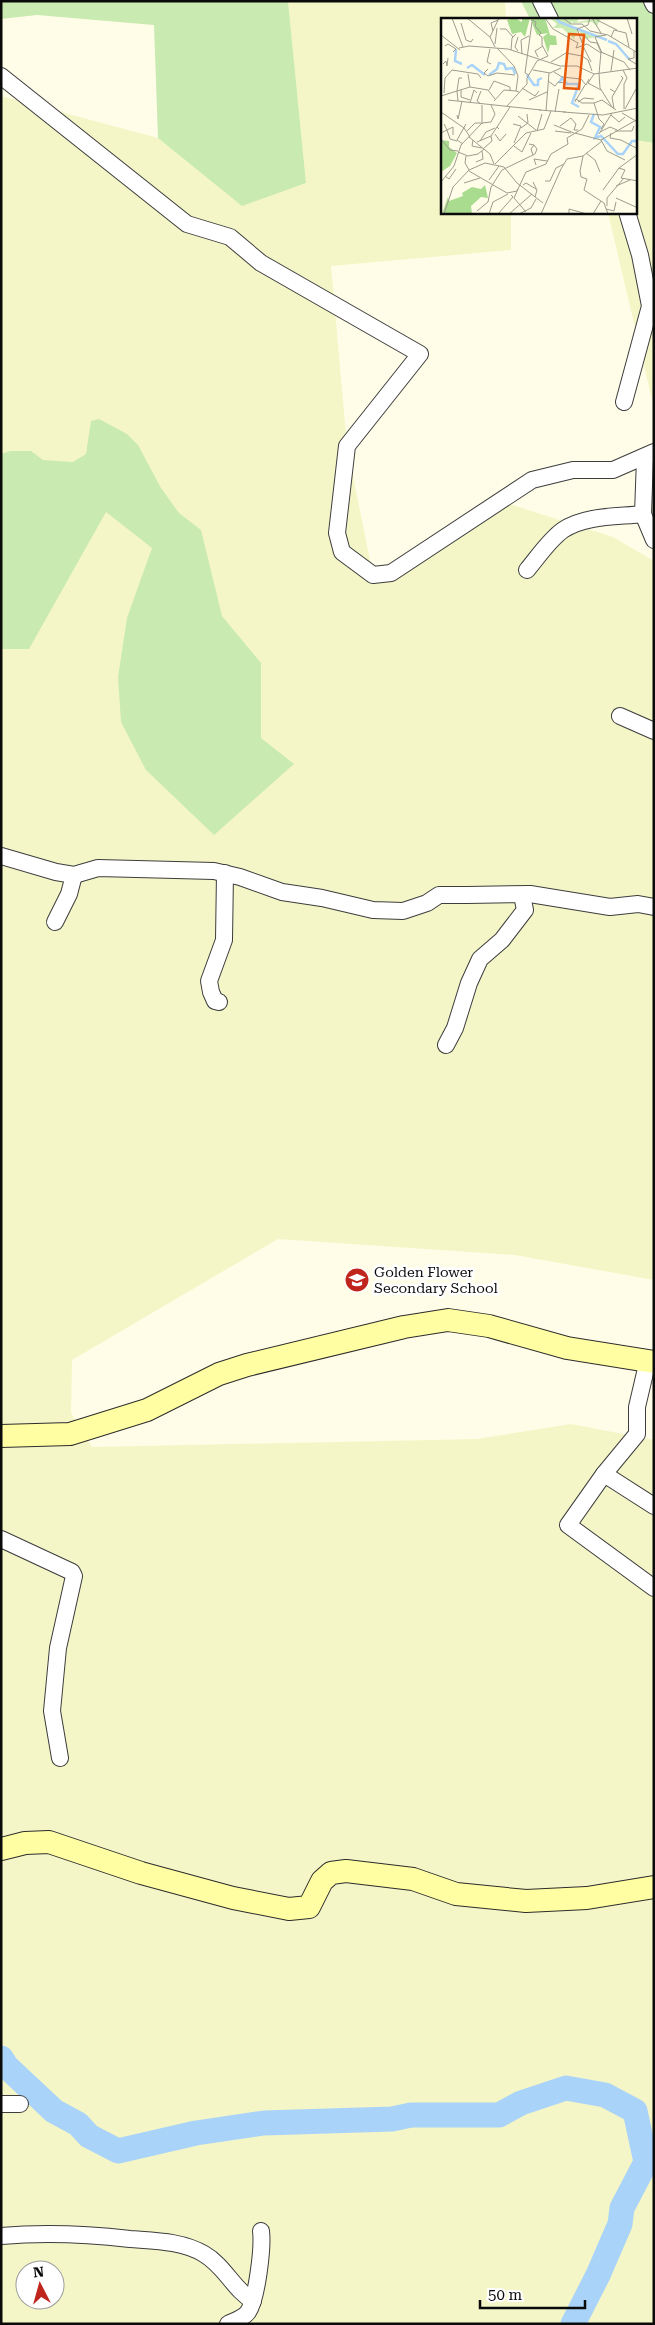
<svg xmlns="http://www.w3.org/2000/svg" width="655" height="2325" viewBox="0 0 655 2325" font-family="'Roboto Serif',serif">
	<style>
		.farmland { fill: #f5f6c7; fill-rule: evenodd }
		.green { fill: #c9eab0 }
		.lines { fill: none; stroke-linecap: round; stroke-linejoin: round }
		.river { stroke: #aad3f9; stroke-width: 25 }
		.street-casing { stroke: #3d3d3d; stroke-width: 18 }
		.secondary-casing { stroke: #2c2c2c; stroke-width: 24 }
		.street { stroke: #fff; stroke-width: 16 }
		.secondary { stroke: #fffea2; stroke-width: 22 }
		.labels { text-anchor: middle; stroke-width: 5; stroke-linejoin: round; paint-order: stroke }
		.poi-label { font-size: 14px; fill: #0a0a0a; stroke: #fff; text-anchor: start }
		.inset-river { fill: none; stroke: #aad3f9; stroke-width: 2.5 }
		.inset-road { fill: none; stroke: #9d9c8f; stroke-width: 1 }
		.view { fill: #e8590c; fill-opacity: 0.15; stroke: #e8590c; stroke-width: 2.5 }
		.inset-edge { fill: none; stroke: #0a0a0a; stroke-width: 2.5 }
	</style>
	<rect width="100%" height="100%" fill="#fffde7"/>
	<g class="farmland">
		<path d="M288,1h217l1,18h-64v193l69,1v37l-180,16 16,180 26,129 127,-74 113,36 41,24v719l-139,-25 -237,-16 -206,121 -1,53 21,34 385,-8 94,-15 83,16v884h-653v-2228l157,42 84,67 64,-22zM25,2270h30v30h-30z"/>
		<polygon points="636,140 654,143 654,408 608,213 636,212"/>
	</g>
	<g class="green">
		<polygon points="1,1 288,1 306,183 242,206 158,138 154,25 37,15 1,19"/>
		<polygon points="521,1 654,1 654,143 636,140 636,19 530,19"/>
		<polygon points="99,419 127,434 138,445 161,488 179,513 201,530 222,616 261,663 261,738 294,764 214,835 146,770 121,722 118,677 127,618 152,548 106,512 29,649 1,649 1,454 10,451 31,451 43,460 73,462 86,454 91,421"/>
	</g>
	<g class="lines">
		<polyline class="river" points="1,2058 7,2067 54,2111 78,2124 89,2136 118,2151 196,2133 264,2123 392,2119 411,2115 499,2115 521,2103 566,2088 605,2095 635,2111 646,2162 622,2208 620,2224 598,2275 573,2324"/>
		<defs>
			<g id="street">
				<polyline points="541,1 550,19"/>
				<polyline points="652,1 654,5"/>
				<polyline points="1,76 187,224 230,237 261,263 420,354 347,446 337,533 342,552 373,575 391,573 532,480 573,470 613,470 654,452"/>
				<polyline points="624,402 650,306 640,255 627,212"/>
				<polyline points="645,458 643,514 654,540"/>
				<path d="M527,570c11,-13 22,-30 36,-40 22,-15 55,-13 80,-16"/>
				<polyline points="620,716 654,731"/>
				<polyline points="1,856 56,872 74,875 98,868 214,871 240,877 282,892 322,898 373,910 403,911 427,903 439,895 467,895 530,894 610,907 638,904 654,907"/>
				<polyline points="55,922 69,894 74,875"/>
				<polyline points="219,1002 215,1001 211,992 209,981 224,940 225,873"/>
				<polyline points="446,1045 455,1028 469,983 480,959 502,940 525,910 522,895"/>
				<polyline points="648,1360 637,1407 637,1434 604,1474 654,1506"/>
				<polyline points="604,1474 568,1525 654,1588"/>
				<polyline points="1,1539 72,1572 74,1576 58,1648 52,1711 60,1758"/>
				<polyline points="1,2104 20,2104"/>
				<path d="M1,2236c44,-4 86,-2 129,3 25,2 52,2 74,15 21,12 29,35 49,47"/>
				<path d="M228,2324c6,-3 16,-6 20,-12 9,-13 15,-65 13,-81"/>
			</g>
			<g id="secondary">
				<polyline points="1,1436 70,1434 147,1410 219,1374 247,1365 404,1327 448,1320 489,1326 567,1348 654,1362"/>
				<polyline points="1,1849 25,1843 49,1842 141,1873 233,1898 289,1909 309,1907 322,1881 331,1873 346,1871 413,1879 456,1894 526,1901 587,1898 654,1887"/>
			</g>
		</defs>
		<use href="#street" class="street-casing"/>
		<use href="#secondary" class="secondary-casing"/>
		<use href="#street" class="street"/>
		<use href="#secondary" class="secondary"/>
	</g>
	<defs>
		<symbol id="school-disc" viewBox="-11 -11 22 22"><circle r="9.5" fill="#bf251d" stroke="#fff"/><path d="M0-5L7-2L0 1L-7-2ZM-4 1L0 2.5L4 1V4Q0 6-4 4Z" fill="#fff"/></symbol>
	</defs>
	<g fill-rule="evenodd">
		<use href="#school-disc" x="343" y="1266" width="28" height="28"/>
	</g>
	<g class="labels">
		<g class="poi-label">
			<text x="374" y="1277">Golden Flower<tspan x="374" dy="16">Secondary School</tspan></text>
		</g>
	</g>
	<g transform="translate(441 18)">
		<rect width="196" height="196" fill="#fffde7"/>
		<path d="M109,0h29l-2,4 24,-4 -4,8 -5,-4 -19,1 -1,-2 -2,5 20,9h16l-20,4 -8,-9 -4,9 -12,-11h-9l4,-4z" fill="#c9eab0"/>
		<path d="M74,0l7,4v-4h23l5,17 6,1 1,9h-7l-2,8 -5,-16 5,-4 -11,2 -7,-17 -5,19 -4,-5 -9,2 -5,-14zM0,122l8,1v6l8,6 -7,13 -9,6zM44,167l3,13 -7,-1 -10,9 1,8h-30l6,-17 1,4 14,-5 -1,-3 10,-6 9,2z" fill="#aadc8f"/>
		<path class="inset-river" d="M116,0l2,4 48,18M167,23l8,3 14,16M15,31l-1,12 7,3M26,50l5,-3 13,10M48,57l8,-6 2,-6 5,1 2,5 7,-1 2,6M86,57l7,10h4v-5l4,-2M118,65l3,-5 5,6h12l-7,19 7,4M153,96l-3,8 9,5 -5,11 6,-2 17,18h5l9,-13h6"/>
		<path class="inset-road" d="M11,0l11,29M26,0l23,19 5,10M104,0l8,11 25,14 -2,5 11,-4 14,9M122,0l8,6h11l8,7 18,4 30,18M151,0l9,15M186,0l5,16M156,2l20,10M20,5l5,17 5,2 2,-3M59,11h6l7,8M52,13l-2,-8 7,-3M142,16l7,8 7,1 4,9 23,10 6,8M0,17l19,15M49,19l9,-19M77,19l-3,10 3,4M170,19l3,-7 12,3 3,14M54,26l2,-16M142,27l-6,-16 11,-4 2,-7M4,28l3,-2 8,5 -3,3M142,28l8,16M18,30l10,-2 39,3 52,17h17l17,8 44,-6M56,30l17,18 4,10 -2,15 3,1M49,31l-3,13 4,2M70,32l1,-12 4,-4M193,33v7l-6,1 8,5M161,35l-7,-16 11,-2M81,36l-1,-14 8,-4M97,39l-3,-6 8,-5M110,44l15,-9 16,3 6,4 4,11M2,46l3,-3 1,5 1,-8M47,51l-4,4 4,3 9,-3 18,2M92,52l17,3 11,-5M182,52l4,8 -3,6v25M170,53l3,-21M113,54l8,5 19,2 5,6 3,-6M153,56l-6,9 13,7M158,56l1,14 12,19M158,56l2,-22M88,57l-4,-2 7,-51M107,63l7,5 3,-4 7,1M29,69l18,3 7,9M81,70l13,8 4,-5M169,71l5,3 8,-14 -2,-2M20,72v7l9,3M48,72l5,-9 16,6v3M3,75l1,-15 7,-8 26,4 3,4M0,78l16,-5 2,-13h3M7,82l93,10M88,82l18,-8M135,82l9,-15M17,83l-1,-10 13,-4 -2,-13M53,83l10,-11 12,1M134,84l1,-3 6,4h12M137,84l6,-4 10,1M29,85l4,-13 3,3M40,86l-4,-3 4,-10M41,87v17M66,88l20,-22v-6l10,-17 11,-5 -6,-11v-8l-3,-2 2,-2 -6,-7 1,-4 -5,-2M173,91l-2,-12 3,-5M184,91l11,-20M98,92l27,2M105,93l3,-38M0,94l23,16 6,9M114,94l4,-23M122,94l40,3 35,-7M181,95l14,8 2,5M16,97l1,4 4,-18M170,97l8,7 6,-5M77,98l18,14M3,106l3,6 6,-3v8M72,106l8,2 -7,17M113,107l20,8M119,108l11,-8 5,6 -2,6h4M56,109l13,-20M80,110l7,-5 -1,-9M160,111l3,-5 -5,-5 -5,-16 8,-3 14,10M26,113l8,-8h8M96,113l5,-17M114,113l16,2M174,113h17l2,-5M159,114l10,-5 7,3M0,115l6,-3 3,9 7,2M134,115l26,7M170,115l-1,5 11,2 17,9M54,116l5,7 6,-7M158,116l13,-21M28,119l21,17 4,10M0,121l9,11 8,1M32,122l-1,6 10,2M160,122l37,-21M160,122l6,11 18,9M39,123l6,-9 9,-4M161,123l-19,15 -3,15 1,6 6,2 -3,11 20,13 4,11M36,124l14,-6 6,-9 2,2M22,126l-6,-4 9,-16M88,126l5,1 -3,4 2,6M73,128l8,6 9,-19M42,131l9,-8 -1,-5M17,134l10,4 10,-2 6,-5M145,135l9,7 5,12M197,136l-19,14 6,2 -4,8 17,3M35,144l7,-3 -1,-8M54,146l31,-31 18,-4 7,-18M95,147l-2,-6 13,2M120,151l6,-10 16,-3M28,152l16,-7 19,4 13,16 26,20M28,153l38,22 10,-2 9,-19 20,-8 5,-10 17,-10 -1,-6 15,-9 7,-14M4,158l4,3 7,-10M48,162l10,-14M104,163h5l6,-13 8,-4M0,164l13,-16 7,-21 21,-22 9,-1 4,-8 -4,-9M92,164l4,8 -2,7M23,165l16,-5M82,167l3,-2 10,6M175,168l14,-6M77,171l-4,9 12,14M162,172l16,-22M175,180l22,10M166,188v-8l17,-20M165,191l8,2 2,-9M36,193l11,-9 3,-15 11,-17 33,-16 2,-5 -3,-4M3,196l9,-27 16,-17 -4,-7 1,-7M48,196l4,-12 15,-8M57,196l15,-17 -2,-2M68,196l23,-20M78,196l12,-6 5,-9M100,196l20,-45M128,196v-5l18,5M152,196l8,-13"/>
		<path class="view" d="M128,16l15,1 -5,54 -15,-1z"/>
		<rect width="196" height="196" class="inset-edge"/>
	</g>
	<rect width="655" height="2325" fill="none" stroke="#0a0a0a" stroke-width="5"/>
	<g transform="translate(40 2285) rotate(354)"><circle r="24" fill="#ffffff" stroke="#9d9d9d"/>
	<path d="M0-4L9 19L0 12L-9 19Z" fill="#bf251d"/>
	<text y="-8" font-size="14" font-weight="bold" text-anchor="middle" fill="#0a0a0a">N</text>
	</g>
	<path d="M480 2300v8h105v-8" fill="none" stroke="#0a0a0a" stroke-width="2.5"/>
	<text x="488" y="2300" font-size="15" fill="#0a0a0a" stroke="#ffffff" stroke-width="4" paint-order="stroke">50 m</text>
</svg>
